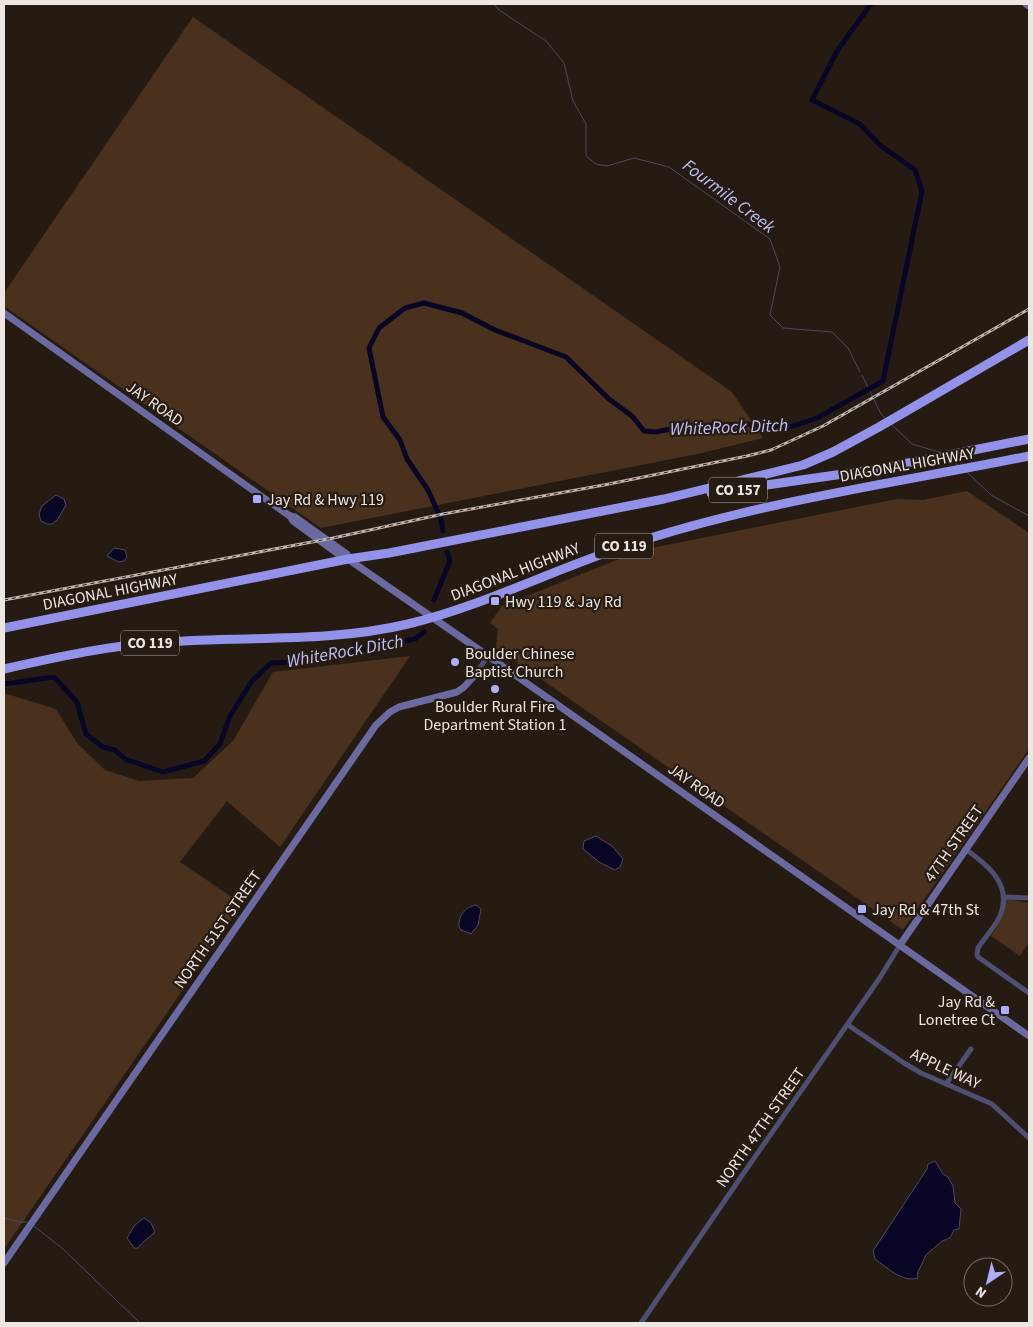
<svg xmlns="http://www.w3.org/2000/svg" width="1033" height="1327" viewBox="0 0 1033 1327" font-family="'Source Sans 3',sans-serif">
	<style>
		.green { fill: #4a311d }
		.water { fill: #090525; stroke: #4e485d }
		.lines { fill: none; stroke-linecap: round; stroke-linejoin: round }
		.stream { stroke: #4e485d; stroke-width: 1 }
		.canal { stroke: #090525; stroke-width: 5 }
		.street { stroke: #4e4f71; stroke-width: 5 }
		.secondary { stroke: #6a6aa1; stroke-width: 7 }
		.highway { stroke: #9292e8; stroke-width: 9 }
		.rail-casing { stroke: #beb5af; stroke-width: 3 }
		.rail { stroke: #261b13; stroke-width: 1; stroke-dasharray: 4; stroke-linecap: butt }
		.poi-dot { fill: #adaffb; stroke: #261b13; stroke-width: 2 }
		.labels { text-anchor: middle; stroke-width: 4.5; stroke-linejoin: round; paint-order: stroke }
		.shield { fill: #261b13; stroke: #b2a9a2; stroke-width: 1 }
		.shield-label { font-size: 15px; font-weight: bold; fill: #eee6e0 }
		.street-label { font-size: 16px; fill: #eee6e0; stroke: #261b13 }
		.poi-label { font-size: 16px; fill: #eee6e0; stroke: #261b13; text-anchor: start }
		.water-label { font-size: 18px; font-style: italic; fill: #bdbff6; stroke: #261b13 }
	</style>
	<rect width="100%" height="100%" fill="#261b13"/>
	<g class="green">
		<polygon points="193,17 732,392 763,438 702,453 321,528 4,306 4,293"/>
		<polygon points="967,491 1029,533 1029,749 903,930 496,648 498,629 490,623 502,606 642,550 897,499 923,500"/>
		<polygon points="410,656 280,847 227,801 180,862 242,904 4,1249 4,693 56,709 77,743 105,770 139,781 193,778 233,741 273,672"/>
		<path d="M1006,899l23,4v39l-9,14 -29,-20c8,-12 14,-22 15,-37z"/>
	</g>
	<g class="water">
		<polygon points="56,495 64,499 66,505 58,519 52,524 47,524 41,521 39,514 42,506"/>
		<polygon points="114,548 125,550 127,557 124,561 119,562 107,556"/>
		<polygon points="596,836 612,846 623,859 620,867 615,870 599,862 583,849 584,841"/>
		<path d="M476,905l5,4 -3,16 -7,9 -10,-4 -2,-3c-1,-11 6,-20 17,-22z"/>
		<path d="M935,1161l8,13 5,3 5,9 2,17 6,6 -2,20 -5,1 -4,8 -8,3 -16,14 -9,19 1,4c-16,5 -31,-11 -43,-19l-2,-8 54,-82 1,-5z"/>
		<path d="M144,1218l7,5 4,9c-6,6 -12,9 -17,16h-4l-7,-10 8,-13z"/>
	</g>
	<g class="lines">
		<g class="stream">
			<polyline points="494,4 499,10 546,41 564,63 573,101 586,124 586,156 596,164 607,166 634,158 669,167 770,239 780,267 770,315 783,328 832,332 848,348 860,372"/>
			<polyline points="862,375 881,414 886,419"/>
			<polyline points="891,424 912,444 939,452"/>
			<polyline points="949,459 958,465"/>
			<polyline points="967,472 991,495 1029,516"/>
			<polyline points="4,1218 20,1222 27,1222"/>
			<polyline points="34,1226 63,1249 140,1323"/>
		</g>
		<g class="canal">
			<polyline points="443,531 441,519 428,490 407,459 400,440 383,417 369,348 379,328 405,308 424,303 462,313 495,330 566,357 609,399 632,416 644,431 656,432 686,426 755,424 790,427 817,418 883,381 922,191 915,170 880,145 860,124 812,100 837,51 871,4"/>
			<polyline points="434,600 450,561 447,552"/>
			<polyline points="4,684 54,677 77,702 86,734 103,747 115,750 125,759 163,772 204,761 220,744 230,716 252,681 271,663 302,662 415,639 424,632"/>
		</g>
		<g class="street">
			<polyline points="474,676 488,656"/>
			<path d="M965,849c23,16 48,36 35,67 -5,11 -15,21 -22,32l-1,6 1,3 51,36"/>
			<polyline points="1003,897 1029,898"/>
			<polyline points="848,1025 904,1063 921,1073 992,1104 1029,1138"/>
			<polyline points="946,1084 971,1049"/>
			<polyline points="641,1323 743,1174 879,979 900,945"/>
		</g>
		<g class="secondary">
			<polyline points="1026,4 1029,6"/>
			<polyline points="4,313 261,496 290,516 295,517 347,554 348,559"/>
			<polyline points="290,516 293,521 342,557 348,559 488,656 1029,1036"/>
			<polyline points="900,945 1029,758"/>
			<polyline points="4,1263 376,725 390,712 399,707 457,692 464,687 474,676"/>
		</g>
		<g class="highway">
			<polyline points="711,493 878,469 1029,439"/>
			<polyline points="4,628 348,559 389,553 664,499 803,465 833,452 879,427 1029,340"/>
			<path d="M4,669c53,-12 107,-24 161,-27 81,-6 163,1 243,-18 82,-20 158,-61 239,-85 125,-39 254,-57 382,-83"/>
		</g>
		<defs>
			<polyline id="rail" points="4,600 333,538 443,514 604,485 747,456 771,450 823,426 1029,309"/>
		</defs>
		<use href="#rail" class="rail-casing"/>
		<use href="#rail" class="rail"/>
	</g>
	<g class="poi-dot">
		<rect x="252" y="494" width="10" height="10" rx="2.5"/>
		<rect x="490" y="596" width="10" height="10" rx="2.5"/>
		<circle cx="455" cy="662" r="5"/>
		<circle cx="495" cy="689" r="5"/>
		<rect x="857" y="904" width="10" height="10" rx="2.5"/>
		<rect x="1000" y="1005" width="10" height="10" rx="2.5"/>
	</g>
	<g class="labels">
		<g class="shield">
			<rect x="709" y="477.5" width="58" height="25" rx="4"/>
			<rect x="595" y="533.5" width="58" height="25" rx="4"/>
			<rect x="121" y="630.5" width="58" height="25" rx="4"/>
		</g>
		<g class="shield-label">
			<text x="738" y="495">CO 157</text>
			<text x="624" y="551">CO 119</text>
			<text x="150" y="648">CO 119</text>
		</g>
		<g class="street-label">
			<text transform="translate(155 403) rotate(35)" y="6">JAY ROAD</text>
			<text transform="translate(907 464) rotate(-10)" y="6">DIAGONAL HIGHWAY</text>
			<text transform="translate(515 571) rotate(-21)" y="6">DIAGONAL HIGHWAY</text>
			<text transform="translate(110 591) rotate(-11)" y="6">DIAGONAL HIGHWAY</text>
			<text transform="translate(697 785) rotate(35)" y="6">JAY ROAD</text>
			<text transform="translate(953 843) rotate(-55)" y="6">47TH STREET</text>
			<text transform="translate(217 929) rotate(-55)" y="6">NORTH 51ST STREET</text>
			<text transform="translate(946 1068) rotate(25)" y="6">APPLE WAY</text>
			<text transform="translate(760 1127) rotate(-55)" y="6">NORTH 47TH STREET</text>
		</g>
		<g class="poi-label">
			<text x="267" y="505">Jay Rd &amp; Hwy 119</text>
			<text x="505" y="607">Hwy 119 &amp; Jay Rd</text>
			<text x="465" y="659">Boulder Chinese<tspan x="465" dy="18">Baptist Church</tspan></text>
			<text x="495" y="712" text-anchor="middle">Boulder Rural Fire<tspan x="495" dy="18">Department Station 1</tspan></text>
			<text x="872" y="915">Jay Rd &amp; 47th St</text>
			<text x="995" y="1007" text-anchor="end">Jay Rd &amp;<tspan x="995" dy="18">Lonetree Ct</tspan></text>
		</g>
		<g class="water-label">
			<text transform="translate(729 196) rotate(37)" y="6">Fourmile Creek</text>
			<text transform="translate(729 427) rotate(-2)" y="6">WhiteRock Ditch</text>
			<text transform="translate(345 651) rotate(-10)" y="6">WhiteRock Ditch</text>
		</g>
	</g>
	<rect width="1033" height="1327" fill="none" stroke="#eee6e0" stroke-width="10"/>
	<g transform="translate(988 1282) rotate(215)"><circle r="24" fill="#261b13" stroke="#766c65"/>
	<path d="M0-4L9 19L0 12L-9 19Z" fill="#adaffb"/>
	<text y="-8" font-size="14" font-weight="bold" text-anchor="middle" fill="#eee6e0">N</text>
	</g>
</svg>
